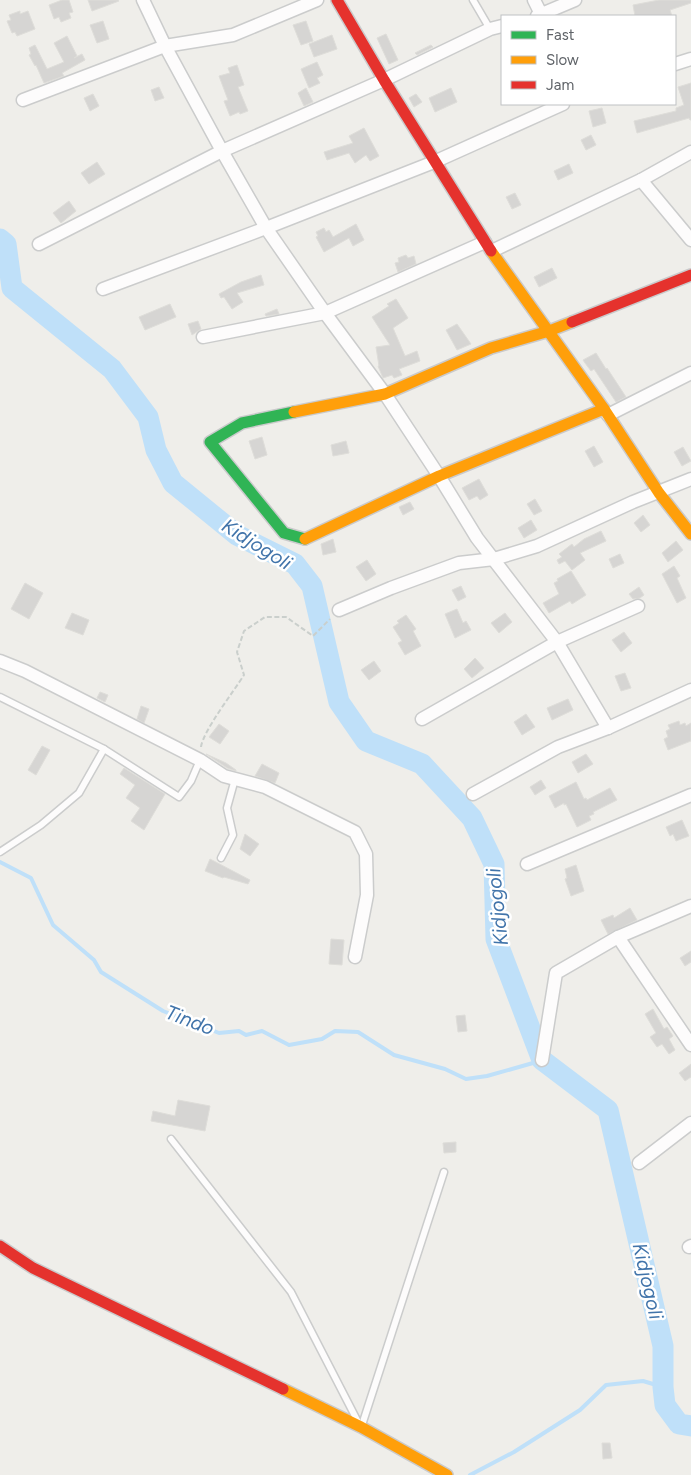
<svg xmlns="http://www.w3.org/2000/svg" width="691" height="1475" viewBox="0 0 691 1475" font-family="Figtree,sans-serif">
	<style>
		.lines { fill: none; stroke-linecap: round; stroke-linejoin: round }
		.stream { stroke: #bfe0f9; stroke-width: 4 }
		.river { stroke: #bfe0f9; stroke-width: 21 }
		.building { fill: #d6d5d3; stroke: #deddd9 }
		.lane-casing { stroke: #cbcccc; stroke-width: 9 }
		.street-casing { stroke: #cbcccc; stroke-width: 15 }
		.fast-casing { stroke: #cacacb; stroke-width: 14 }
		.slow-casing { stroke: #cacacb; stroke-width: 14 }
		.jam-casing { stroke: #cacacb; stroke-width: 14 }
		.path { stroke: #cacfcc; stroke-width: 2; stroke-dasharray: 5 2.5; stroke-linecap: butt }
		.lane { stroke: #fdfcfc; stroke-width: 6 }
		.street { stroke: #fdfcfc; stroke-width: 12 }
		.fast { stroke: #30b455; stroke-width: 11 }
		.slow { stroke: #ff9f0a; stroke-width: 11 }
		.jam { stroke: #e5322d; stroke-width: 11 }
		.labels { text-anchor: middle; stroke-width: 5; stroke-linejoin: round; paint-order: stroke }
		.water-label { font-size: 20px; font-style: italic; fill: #4174aa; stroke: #fff }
	</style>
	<rect width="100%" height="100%" fill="#efeeea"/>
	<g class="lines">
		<g class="stream">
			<polyline points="0,862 31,878 53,925 94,960 101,972 163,1011 219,1033 239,1031 246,1035 262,1031 289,1045 322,1039 335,1031 358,1032 394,1055 445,1069 466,1079 487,1076 540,1061"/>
			<polyline points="470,1475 514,1452 580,1410 606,1385 643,1381 663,1387"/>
		</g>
		<polyline class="river" points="0,239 6,244 12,288 112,369 148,417 156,450 173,483 237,535 295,564 312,586 339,702 366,741 422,764 472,818 494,864 496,939 542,1060 608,1110 663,1346 663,1387 665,1405 679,1424 691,1426"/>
	</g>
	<g class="building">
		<polygon points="62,0 69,0 73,12 69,13 71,18 61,22 59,17 54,19 49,5"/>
		<polygon points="88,0 118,0 119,1 92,11"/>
		<polygon points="659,0 691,0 691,3 670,10 672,16 635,16 633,5"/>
		<polygon points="20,11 20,14 28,11 35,29 17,36 15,32 12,33 7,21 11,20 9,15"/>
		<polygon points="103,21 109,39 97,43 90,25"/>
		<polygon points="306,21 313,41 301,45 293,25"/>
		<polygon points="386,34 398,60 389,64 377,38"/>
		<polygon points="332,35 337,49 314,57 309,44"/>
		<polygon points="67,36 77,56 74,58 82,54 85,60 62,73 64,76 44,83 36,65 35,66 29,55 31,54 29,48 35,45 47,69 64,62 54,43"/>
		<polygon points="431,45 433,47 417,55 415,53"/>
		<polygon points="317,62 323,75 317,78 320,83 309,88 301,69"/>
		<polygon points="237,65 244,85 238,87 248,111 240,114 239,112 230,116 224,101 228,100 219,76 230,73 228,68"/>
		<polygon points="691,83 691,120 690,120 689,118 637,133 634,121 676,111 676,108 684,105 678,87"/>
		<polygon points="159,87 164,98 155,101 151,90"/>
		<polygon points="306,88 313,102 304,106 298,93"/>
		<polygon points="451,88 457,102 435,112 429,98"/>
		<polygon points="93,94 99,106 90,111 84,98"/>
		<polygon points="416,94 422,102 414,107 409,98"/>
		<polygon points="602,108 606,123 593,127 589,111"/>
		<polygon points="364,128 379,156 370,161 366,155 355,163 349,153 327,160 324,152 353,143 349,136"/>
		<polygon points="591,135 596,145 586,150 581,140"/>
		<polygon points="97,162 105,174 89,184 81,173"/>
		<polygon points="569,164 573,173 558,180 554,171"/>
		<polygon points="515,193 521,205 512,209 506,197"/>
		<polygon points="69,201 76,211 61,223 53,213"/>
		<polygon points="356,224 364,240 353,246 349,238 324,252 316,237 318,236 316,232 324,228 326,232 329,230 333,237"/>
		<polygon points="406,255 408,258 414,256 416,264 398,272 395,263 399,262 398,258"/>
		<polygon points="552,268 557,278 539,287 534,277"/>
		<polygon points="261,275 264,285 237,293 243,302 232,309 224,297 221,298 219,294 241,282"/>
		<polygon points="396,299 408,318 393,328 405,356 417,351 420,361 399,369 402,375 394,378 392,375 383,378 378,366 379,366 376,347 390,345 372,317 389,306 387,304"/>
		<polygon points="170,304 176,317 145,330 139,317"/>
		<polygon points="277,309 279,314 266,316 265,314"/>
		<polygon points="198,321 201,329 192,335 188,324"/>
		<polygon points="457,324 471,344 457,350 446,330"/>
		<polygon points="596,353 606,369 607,368 626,397 616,402 594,369 591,371 585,363 583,360"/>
		<polygon points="262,437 267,455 255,459 249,441"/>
		<polygon points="346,441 349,453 333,456 331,445"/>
		<polygon points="594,446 603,462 594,467 585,451"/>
		<polygon points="683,447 691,461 682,466 674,452"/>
		<polygon points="479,479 488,495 480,500 477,496 469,500 462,488"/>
		<polygon points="535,499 542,511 534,515 527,504"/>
		<polygon points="410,502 414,509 403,515 399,507"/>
		<polygon points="643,515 650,525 641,532 634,523"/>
		<polygon points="531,520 537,530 524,538 518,528"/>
		<polygon points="601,531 606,541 580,553 585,560 572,570 565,561 559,564 557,560 562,557 559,554 572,544 574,547 584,539"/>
		<polygon points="333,539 336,552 323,555 321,544"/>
		<polygon points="676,541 683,550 668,562 662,553"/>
		<polygon points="620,554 624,563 613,568 609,559"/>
		<polygon points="367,560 376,574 366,581 356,567"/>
		<polygon points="674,566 680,576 677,578 686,598 677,603 662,574"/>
		<polygon points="571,571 586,595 572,604 570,601 549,613 543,603 559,594 554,583 558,581 557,579"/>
		<polygon points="25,583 43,593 29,619 11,609"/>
		<polygon points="461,586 466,597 458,601 452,590"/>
		<polygon points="639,587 644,595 640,598 633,599 629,594"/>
		<polygon points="457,609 463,623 466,621 471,630 455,638 445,614"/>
		<polygon points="72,613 89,620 83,635 65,628"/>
		<polygon points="505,613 512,622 499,633 491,623"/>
		<polygon points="406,615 416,629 413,631 421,646 405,655 398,643 402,641 393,627 399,623 397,621"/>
		<polygon points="624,632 632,643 621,652 612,640"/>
		<polygon points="475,658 484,668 472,678 464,669"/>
		<polygon points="374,661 381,671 369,680 361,670"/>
		<polygon points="625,673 631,688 621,691 615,676"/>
		<polygon points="100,692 108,695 105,702 97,698"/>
		<polygon points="568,699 573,710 552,720 547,708"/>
		<polygon points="141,706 149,709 144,723 137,719"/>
		<polygon points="526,714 535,727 522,735 514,722"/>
		<polygon points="679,721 680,725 685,723 686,726 691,723 691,741 668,750 664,739 668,737 666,731 670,729 668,725"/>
		<polygon points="219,724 229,731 220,744 209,737"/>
		<polygon points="42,746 50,750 36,775 28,770"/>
		<polygon points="206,754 226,763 236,770 236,771 227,768"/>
		<polygon points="586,754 593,764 578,773 572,762"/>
		<polygon points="262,764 279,773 275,783 255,776"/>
		<polygon points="124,768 165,794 144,830 131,821 140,808 126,798 135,785 120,774"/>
		<polygon points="541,780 546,788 535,795 530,787"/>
		<polygon points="576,782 584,799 586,798 587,800 610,788 617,800 593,812 594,814 589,816 591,820 577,827 566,804 564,805 564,803 555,808 549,796"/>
		<polygon points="682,820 689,836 676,841 673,834 670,836 666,827"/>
		<polygon points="245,834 259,844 250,856 240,849"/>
		<polygon points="210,859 250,880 248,884 224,877 223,878 205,871"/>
		<polygon points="576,865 584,891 571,896 565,879 567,878 565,869"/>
		<polygon points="630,908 637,920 608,934 601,920 613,915 614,918"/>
		<polygon points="331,939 344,940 342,965 329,964"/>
		<polygon points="691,951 691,962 685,966 680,958"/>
		<polygon points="653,1009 664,1029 667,1027 673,1036 669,1039 675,1050 669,1054 662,1044 657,1047 650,1037 656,1033 645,1014"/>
		<polygon points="465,1015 467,1031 458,1032 456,1016"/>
		<polygon points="691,1064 691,1077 685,1081 679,1073"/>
		<polygon points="178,1100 210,1106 205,1131 151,1121 153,1111 175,1116"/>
		<polygon points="456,1142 456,1152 444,1153 443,1143"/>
		<polygon points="602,1443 610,1443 612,1458 603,1459"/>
	</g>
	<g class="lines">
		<defs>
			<g id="lane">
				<polyline points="473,0 490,29"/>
				<polyline points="0,697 104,749 179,797 191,781 200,760"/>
				<polyline points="0,852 41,825 79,793 104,749"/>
				<polyline points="221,858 233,835 227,808 235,779"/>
				<polyline points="171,1139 291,1292 357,1420"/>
				<polyline points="362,1425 444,1172"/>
			</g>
			<g id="street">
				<polyline points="143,0 165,46 222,151 266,228 325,313 385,394 439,476 477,538 557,642 608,728"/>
				<polyline points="534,0 542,16"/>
				<polyline points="537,16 575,0"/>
				<polyline points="675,64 691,59"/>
				<polyline points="23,100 165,46 233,35 317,0"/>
				<polyline points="641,180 691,240"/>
				<polyline points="39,244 222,151 384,80 490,29 502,26"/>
				<polyline points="492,251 641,180 691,152"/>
				<polyline points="103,289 266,228 434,162 563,104"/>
				<polyline points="203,337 325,313 485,242"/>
				<polyline points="608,415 691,373"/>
				<polyline points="339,610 391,588 459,563 494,559 537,546 633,502 691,479"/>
				<polyline points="0,661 25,671 200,760 224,776 265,787 355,832 366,854 367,895 355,957"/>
				<polyline points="422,719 557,642 638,606"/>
				<polyline points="473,794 558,747 608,728 691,690"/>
				<polyline points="527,864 691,795"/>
				<polyline points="618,937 691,1045"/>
				<polyline points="542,1060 556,973 618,937 691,906"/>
				<polyline points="639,1163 691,1123"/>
				<polyline points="689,1247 691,1246"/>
			</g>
			<polyline id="fast" points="294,412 242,423 210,442 284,533 305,539"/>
			<g id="slow">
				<polyline points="491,251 604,409 659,493 691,534"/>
				<polyline points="294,412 385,394 491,348 549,331 572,322"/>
				<polyline points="305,539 439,476 604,409"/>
				<polyline points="283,1389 361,1427 447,1475"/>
			</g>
			<g id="jam">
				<polyline points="337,0 384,80 491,251"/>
				<polyline points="572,322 691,275"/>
				<polyline points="0,1246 33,1268 283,1389"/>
			</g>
		</defs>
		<use href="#lane" class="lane-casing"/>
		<use href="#street" class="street-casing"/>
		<use href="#fast" class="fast-casing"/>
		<use href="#slow" class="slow-casing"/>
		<use href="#jam" class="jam-casing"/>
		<path class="path" d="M201,747c2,-16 33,-56 43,-72l-7,-23 7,-21 21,-14h21l27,19 17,-17"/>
		<use href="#lane" class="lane"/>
		<use href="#street" class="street"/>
		<use href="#fast" class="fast"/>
		<use href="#slow" class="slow"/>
		<use href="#jam" class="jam"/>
	</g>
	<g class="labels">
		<g class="water-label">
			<text transform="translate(257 544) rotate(32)" y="7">Kidjogoli</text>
			<text transform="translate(497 907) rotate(-96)" y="7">Kidjogoli</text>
			<text transform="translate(190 1020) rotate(21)" y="7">Tindo</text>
			<text transform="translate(648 1281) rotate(77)" y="7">Kidjogoli</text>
		</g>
	</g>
	<rect x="501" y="15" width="175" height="90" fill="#ffffff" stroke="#bfc1c3"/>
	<rect x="511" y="31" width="25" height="8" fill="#30b455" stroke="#bfc1c3"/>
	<text x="546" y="40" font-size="15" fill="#5f6368">Fast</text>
	<rect x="511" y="56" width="25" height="8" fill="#ff9f0a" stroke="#bfc1c3"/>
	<text x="546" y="65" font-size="15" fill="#5f6368">Slow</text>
	<rect x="511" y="81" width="25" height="8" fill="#e5322d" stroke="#bfc1c3"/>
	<text x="546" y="90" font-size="15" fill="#5f6368">Jam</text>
</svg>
